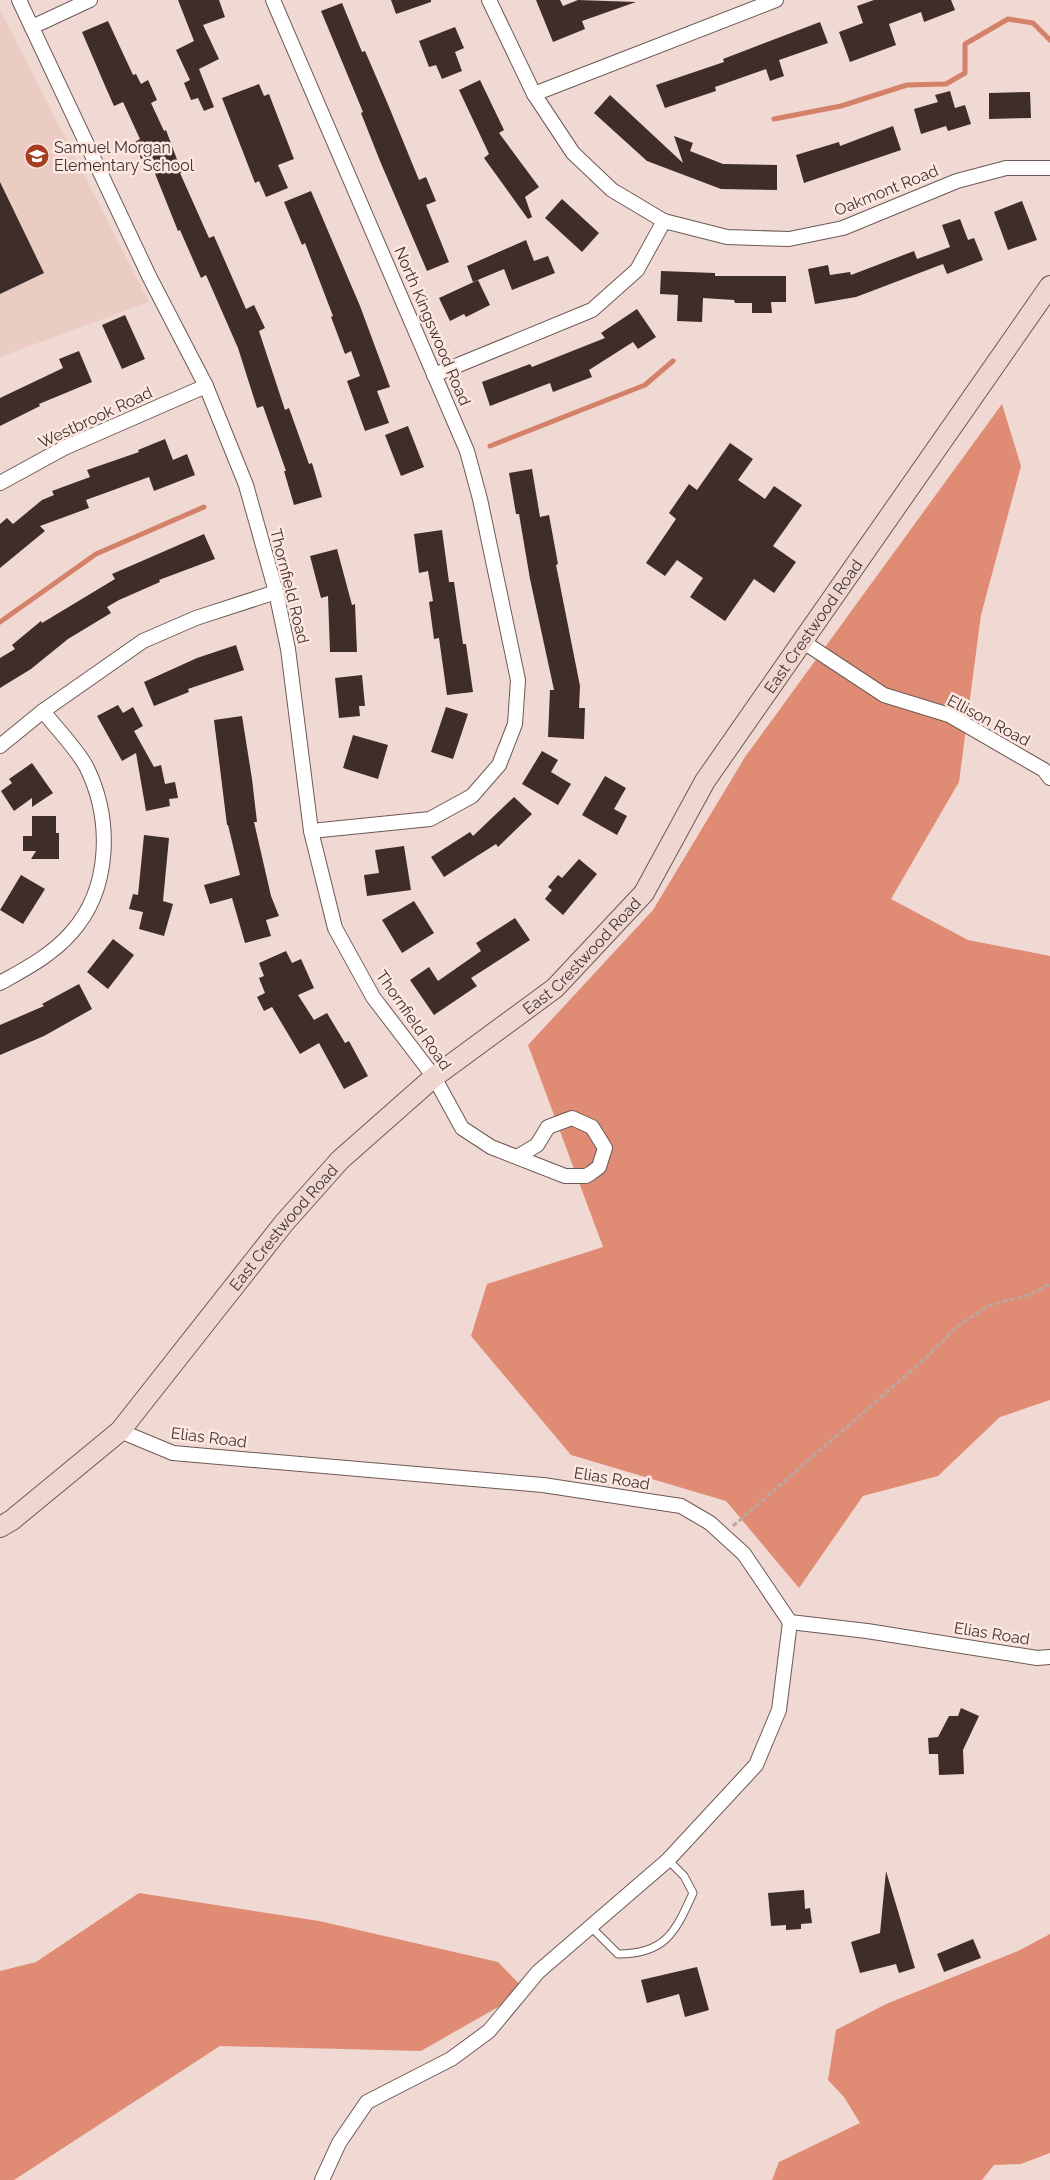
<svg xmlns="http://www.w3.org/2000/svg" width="1050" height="2180" viewBox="0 0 1050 2180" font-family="Raleway,sans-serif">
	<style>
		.built { fill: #eaccc3 }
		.forest { fill: #e08c74 }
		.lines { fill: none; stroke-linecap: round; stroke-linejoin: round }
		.stream { stroke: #d4816a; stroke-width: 5 }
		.building { fill: #3e2d28 }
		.lane-casing { stroke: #6d5954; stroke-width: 9 }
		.street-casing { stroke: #6d5954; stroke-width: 16 }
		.secondary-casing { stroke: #6d5954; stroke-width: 22 }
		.path { stroke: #baa7a1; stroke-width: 3; stroke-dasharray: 5 2.5; stroke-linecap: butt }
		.lane { stroke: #fff; stroke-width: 7 }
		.street { stroke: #fff; stroke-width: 14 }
		.secondary { stroke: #efd6d0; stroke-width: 20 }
		.labels { text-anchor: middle; stroke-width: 5; stroke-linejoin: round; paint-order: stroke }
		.poi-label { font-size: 16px; fill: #3d3431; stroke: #fee7e0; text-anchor: start }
		.street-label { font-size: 16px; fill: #3d3431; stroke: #fee7e0 }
	</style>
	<rect width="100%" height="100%" fill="#f1d9d3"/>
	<polygon class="built" points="0,10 149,302 0,357"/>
	<g class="forest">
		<polygon points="1002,404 1021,466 981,615 959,782 891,899 968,940 1050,956 1050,1400 1000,1417 938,1476 863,1496 799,1588 726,1501 571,1455 471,1336 487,1284 603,1247 528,1045 653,910 745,757"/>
		<polygon points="139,1893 319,1921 498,1962 526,1991 421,2051 220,2046 14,2180 0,2180 0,1971 36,1962"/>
		<polygon points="1050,1934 1050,2153 1021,2164 994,2165 982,2180 772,2180 779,2162 860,2123 844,2097 828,2080 836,2030 886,2004 1018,1951"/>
	</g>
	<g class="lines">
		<g class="stream">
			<polyline points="774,119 841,106 907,85 946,84 965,73 965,44 1008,19 1033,23 1050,40"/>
			<polyline points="490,446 645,385 673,361"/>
			<polyline points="0,622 96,554 204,507"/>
		</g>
	</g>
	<g class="building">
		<polygon points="178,0 219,0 225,17 203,25 219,59 199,69 214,107 204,111 198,98 191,100 184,83 190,80 176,50 194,41"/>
		<polygon points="391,0 431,0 431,2 396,14"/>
		<polygon points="536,0 560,0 563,6 578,0 636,2 582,21 585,29 553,42"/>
		<polygon points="874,0 951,0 955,10 924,22 921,12 889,24 896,45 850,62 839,32 863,23 857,6"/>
		<polygon points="342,3 362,52 365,51 387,102 419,180 426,177 436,201 426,205 449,262 427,271 380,161 361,113 363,112 321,11"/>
		<polygon points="108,21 133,75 136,74 141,84 148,80 157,100 151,103 164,131 166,130 182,173 180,173 209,238 214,236 246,309 254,305 265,328 259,331 285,410 289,408 309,464 312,463 322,497 294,505 284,471 286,471 263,406 257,408 238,348 206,275 201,278 180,230 178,231 148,156 141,159 135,142 140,139 123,102 114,106 106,88 82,32"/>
		<polygon points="820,22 828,43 779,60 784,76 770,81 766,69 715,87 716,91 665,108 656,85 724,62 723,59"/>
		<polygon points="455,27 464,48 455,52 462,71 442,79 436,65 429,67 419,41"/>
		<polygon points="480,80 504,130 499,133 539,187 525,197 532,217 528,219 484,158 489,154 459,90"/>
		<polygon points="259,84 264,96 269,94 294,159 278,165 288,188 266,197 259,181 255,183 222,98"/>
		<polygon points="950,91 955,108 965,105 971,124 948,131 946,126 921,134 914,109 938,102 935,95"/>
		<polygon points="1030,92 1031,118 989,119 989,93"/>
		<polygon points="610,95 683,163 674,136 693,143 690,151 723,164 777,165 777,190 721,189 647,161 594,113"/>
		<polygon points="893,126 901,150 804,183 796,155 839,142 840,146"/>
		<polygon points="0,182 44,273 0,294"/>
		<polygon points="311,191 360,306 390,387 377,391 389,423 365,431 347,381 360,376 351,351 345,354 331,317 333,316 305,243 302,245 284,202"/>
		<polygon points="562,199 599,233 582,252 545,218"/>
		<polygon points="1022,201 1037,240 1008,250 994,212"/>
		<polygon points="960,219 968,240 974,238 983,260 947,274 943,264 856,297 815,304 808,269 828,265 830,275 850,272 851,275 914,251 917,259 950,247 942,225"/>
		<polygon points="526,240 534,261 548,256 555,273 512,290 504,269 473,282 467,266"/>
		<polygon points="661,271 715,273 715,276 786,276 786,302 771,302 772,313 752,313 752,303 735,303 734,300 703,298 702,322 677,321 678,295 660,294"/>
		<polygon points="478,280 490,305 466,317 464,314 450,321 439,298"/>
		<polygon points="637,309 656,337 638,349 633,342 589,370 592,377 553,392 550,383 490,406 482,382 530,364 532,367 605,338 601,333"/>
		<polygon points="125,315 145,359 122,369 102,325"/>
		<polygon points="79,351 92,382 39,404 40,406 0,426 0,398 63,368 59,359"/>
		<polygon points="408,426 424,467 401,476 385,435"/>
		<polygon points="165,439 173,460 187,454 195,475 154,491 149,477 86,500 89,508 40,526 45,531 0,568 0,524 7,518 13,524 42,500 54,495 52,491 90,477 87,470 139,452 138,450"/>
		<polygon points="730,443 753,459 738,480 765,499 774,486 802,505 773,546 796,562 774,593 754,579 725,621 690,597 703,578 677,560 665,576 646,563 676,519 669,513 689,484 697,490"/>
		<polygon points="532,469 540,517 549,515 558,564 556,565 580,686 579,708 585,708 584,739 548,737 550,690 554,690 530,579 519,514 516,514 509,473"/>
		<polygon points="442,530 449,582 454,582 463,644 466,644 473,692 447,695 439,638 434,639 429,602 433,601 428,571 419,573 414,534"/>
		<polygon points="204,534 215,559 159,580 160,582 119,600 107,607 111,613 68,639 31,669 0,688 0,658 15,649 12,645 41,621 42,623 115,579 112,574"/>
		<polygon points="337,549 352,605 355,604 357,652 330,652 328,596 321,598 310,556"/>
		<polygon points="236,645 244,670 188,689 189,692 154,706 144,682 197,658"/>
		<polygon points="362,675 365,706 359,706 360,716 339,718 335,678"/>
		<polygon points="118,705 123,713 133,707 143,726 134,731 154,767 161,765 165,784 175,782 178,798 169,799 170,806 146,811 136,753 122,761 97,716"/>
		<polygon points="446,707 468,714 453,759 431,752"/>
		<polygon points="242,716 252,779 257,822 254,822 271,896 279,916 266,920 271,936 245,943 232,898 210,904 204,885 240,875 228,825 227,825 214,720"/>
		<polygon points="353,735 388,745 378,779 343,768"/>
		<polygon points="542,751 558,760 551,772 571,784 558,805 522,784"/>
		<polygon points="32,763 53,793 32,807 32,798 14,811 1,791 12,783 9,779"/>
		<polygon points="605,776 626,788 614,809 627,816 617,835 582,815"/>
		<polygon points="514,797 532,814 498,847 496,844 444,877 431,857 470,832 473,836"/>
		<polygon points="32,816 56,816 56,833 59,833 59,859 31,859 36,851 23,851 23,836 32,836"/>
		<polygon points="144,835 169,838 163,901 173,904 164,936 139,929 143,912 129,909 133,894 138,895"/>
		<polygon points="404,846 411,890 367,896 364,875 379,873 375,850"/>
		<polygon points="579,859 597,874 563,915 545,899 552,890 548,887 558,875 562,878"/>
		<polygon points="21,875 45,889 23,924 0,910"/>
		<polygon points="414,901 434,933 402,953 382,920"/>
		<polygon points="515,918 530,940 471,978 477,986 434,1015 410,980 429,967 438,981 481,951 476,943"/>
		<polygon points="113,939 134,955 108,989 87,972"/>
		<polygon points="286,951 292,963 301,959 314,988 298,995 314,1020 327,1013 345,1043 349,1041 368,1076 344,1089 319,1043 300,1054 272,1007 264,1011 257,997 265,993 259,978 264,976 259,963"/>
		<polygon points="79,984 92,1009 44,1036 0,1055 0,1025 44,1006 42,1004"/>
		<polygon points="961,1708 979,1716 963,1750 964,1774 939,1775 938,1754 929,1754 928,1738 938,1737 949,1716 958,1716"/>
		<polygon points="886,1871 915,1968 899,1973 896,1964 860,1973 851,1942 880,1933"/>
		<polygon points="804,1890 805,1909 810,1908 812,1923 801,1924 801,1929 786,1930 786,1925 771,1926 768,1893"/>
		<polygon points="973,1939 981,1958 944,1972 937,1954"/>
		<polygon points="697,1967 709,2010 685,2017 679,1994 647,2003 641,1980"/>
	</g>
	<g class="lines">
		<defs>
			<path id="lane" d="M591,1927l27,27c47,0 57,-21 75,-61l-9,-17 -16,-16"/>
			<g id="street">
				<polyline points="19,0 149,276 206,386 246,485 276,592 288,649 311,831 335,928 373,997 434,1077 462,1128 491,1147 565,1176 586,1176 591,1173 599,1167 605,1148 592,1127 572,1118 548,1127 537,1145 517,1157"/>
				<polyline points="273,0 467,451 480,499 518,680 515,724 499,765 472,796 430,819 311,831"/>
				<polyline points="489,0 534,94 573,153 612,190 664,221 727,237 789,239 843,228 957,181 1006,168 1050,168"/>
				<polyline points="32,27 90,0"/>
				<polyline points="534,94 776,0"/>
				<polyline points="434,375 592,310 637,270 664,221"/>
				<polyline points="0,483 64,448 206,386"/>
				<polyline points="802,641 884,695 949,715 1044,770 1050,778"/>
				<polyline points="0,746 43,711 143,641 196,618 276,592"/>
				<path d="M0,983c25,-14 52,-28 71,-50 40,-44 41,-113 16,-165 -9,-18 -31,-40 -44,-57"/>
				<polyline points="120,1431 173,1453 543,1485 681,1506 710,1523 744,1554 790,1622 867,1631 1037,1658 1050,1657"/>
				<polyline points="322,2180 339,2143 367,2102 451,2059 489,2031 538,1972 668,1860 756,1765 779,1710 790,1622"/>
			</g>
			<g id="secondary">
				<path id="s1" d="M0,1527l12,-7 108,-89 164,-208 56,-63 94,-83 121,-89 89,-95 61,-112 345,-495"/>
			</g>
		</defs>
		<use href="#lane" class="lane-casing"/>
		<use href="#street" class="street-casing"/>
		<use href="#secondary" class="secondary-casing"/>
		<polyline class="path" points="733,1526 926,1358 959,1325 990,1305 1029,1295 1050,1284"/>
		<use href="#lane" class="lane"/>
		<use href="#street" class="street"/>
		<use href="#secondary" class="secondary"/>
	</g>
	<defs>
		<symbol id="school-disc" viewBox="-11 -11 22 22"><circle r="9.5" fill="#a53d20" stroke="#fee7e0"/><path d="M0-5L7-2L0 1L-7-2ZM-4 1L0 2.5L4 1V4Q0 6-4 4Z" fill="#fff"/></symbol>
	</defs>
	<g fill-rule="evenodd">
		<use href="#school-disc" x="23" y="142" width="28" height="28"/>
	</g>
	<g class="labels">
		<g class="poi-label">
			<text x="54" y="153">Samuel Morgan<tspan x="54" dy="18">Elementary School</tspan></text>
		</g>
		<g class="street-label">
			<text transform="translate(886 190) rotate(-22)" y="6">Oakmont Road</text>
			<text transform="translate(433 326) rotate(67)" y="6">North Kingswood Road</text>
			<text transform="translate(95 417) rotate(-25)" y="6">Westbrook Road</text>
			<text transform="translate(290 586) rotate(76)" y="6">Thornfield Road</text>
			<text dy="6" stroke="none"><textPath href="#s1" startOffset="1225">East Crestwood Road</textPath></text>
			<text transform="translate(989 720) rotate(28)" y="6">Ellison Road</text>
			<text dy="6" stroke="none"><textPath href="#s1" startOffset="820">East Crestwood Road</textPath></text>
			<text transform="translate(414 1020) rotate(55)" y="6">Thornfield Road</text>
			<text dy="6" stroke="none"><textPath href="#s1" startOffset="415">East Crestwood Road</textPath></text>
			<text transform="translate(209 1437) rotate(7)" y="6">Elias Road</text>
			<text transform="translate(612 1478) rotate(9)" y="6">Elias Road</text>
			<text transform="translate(992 1633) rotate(9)" y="6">Elias Road</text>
		</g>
	</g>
</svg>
